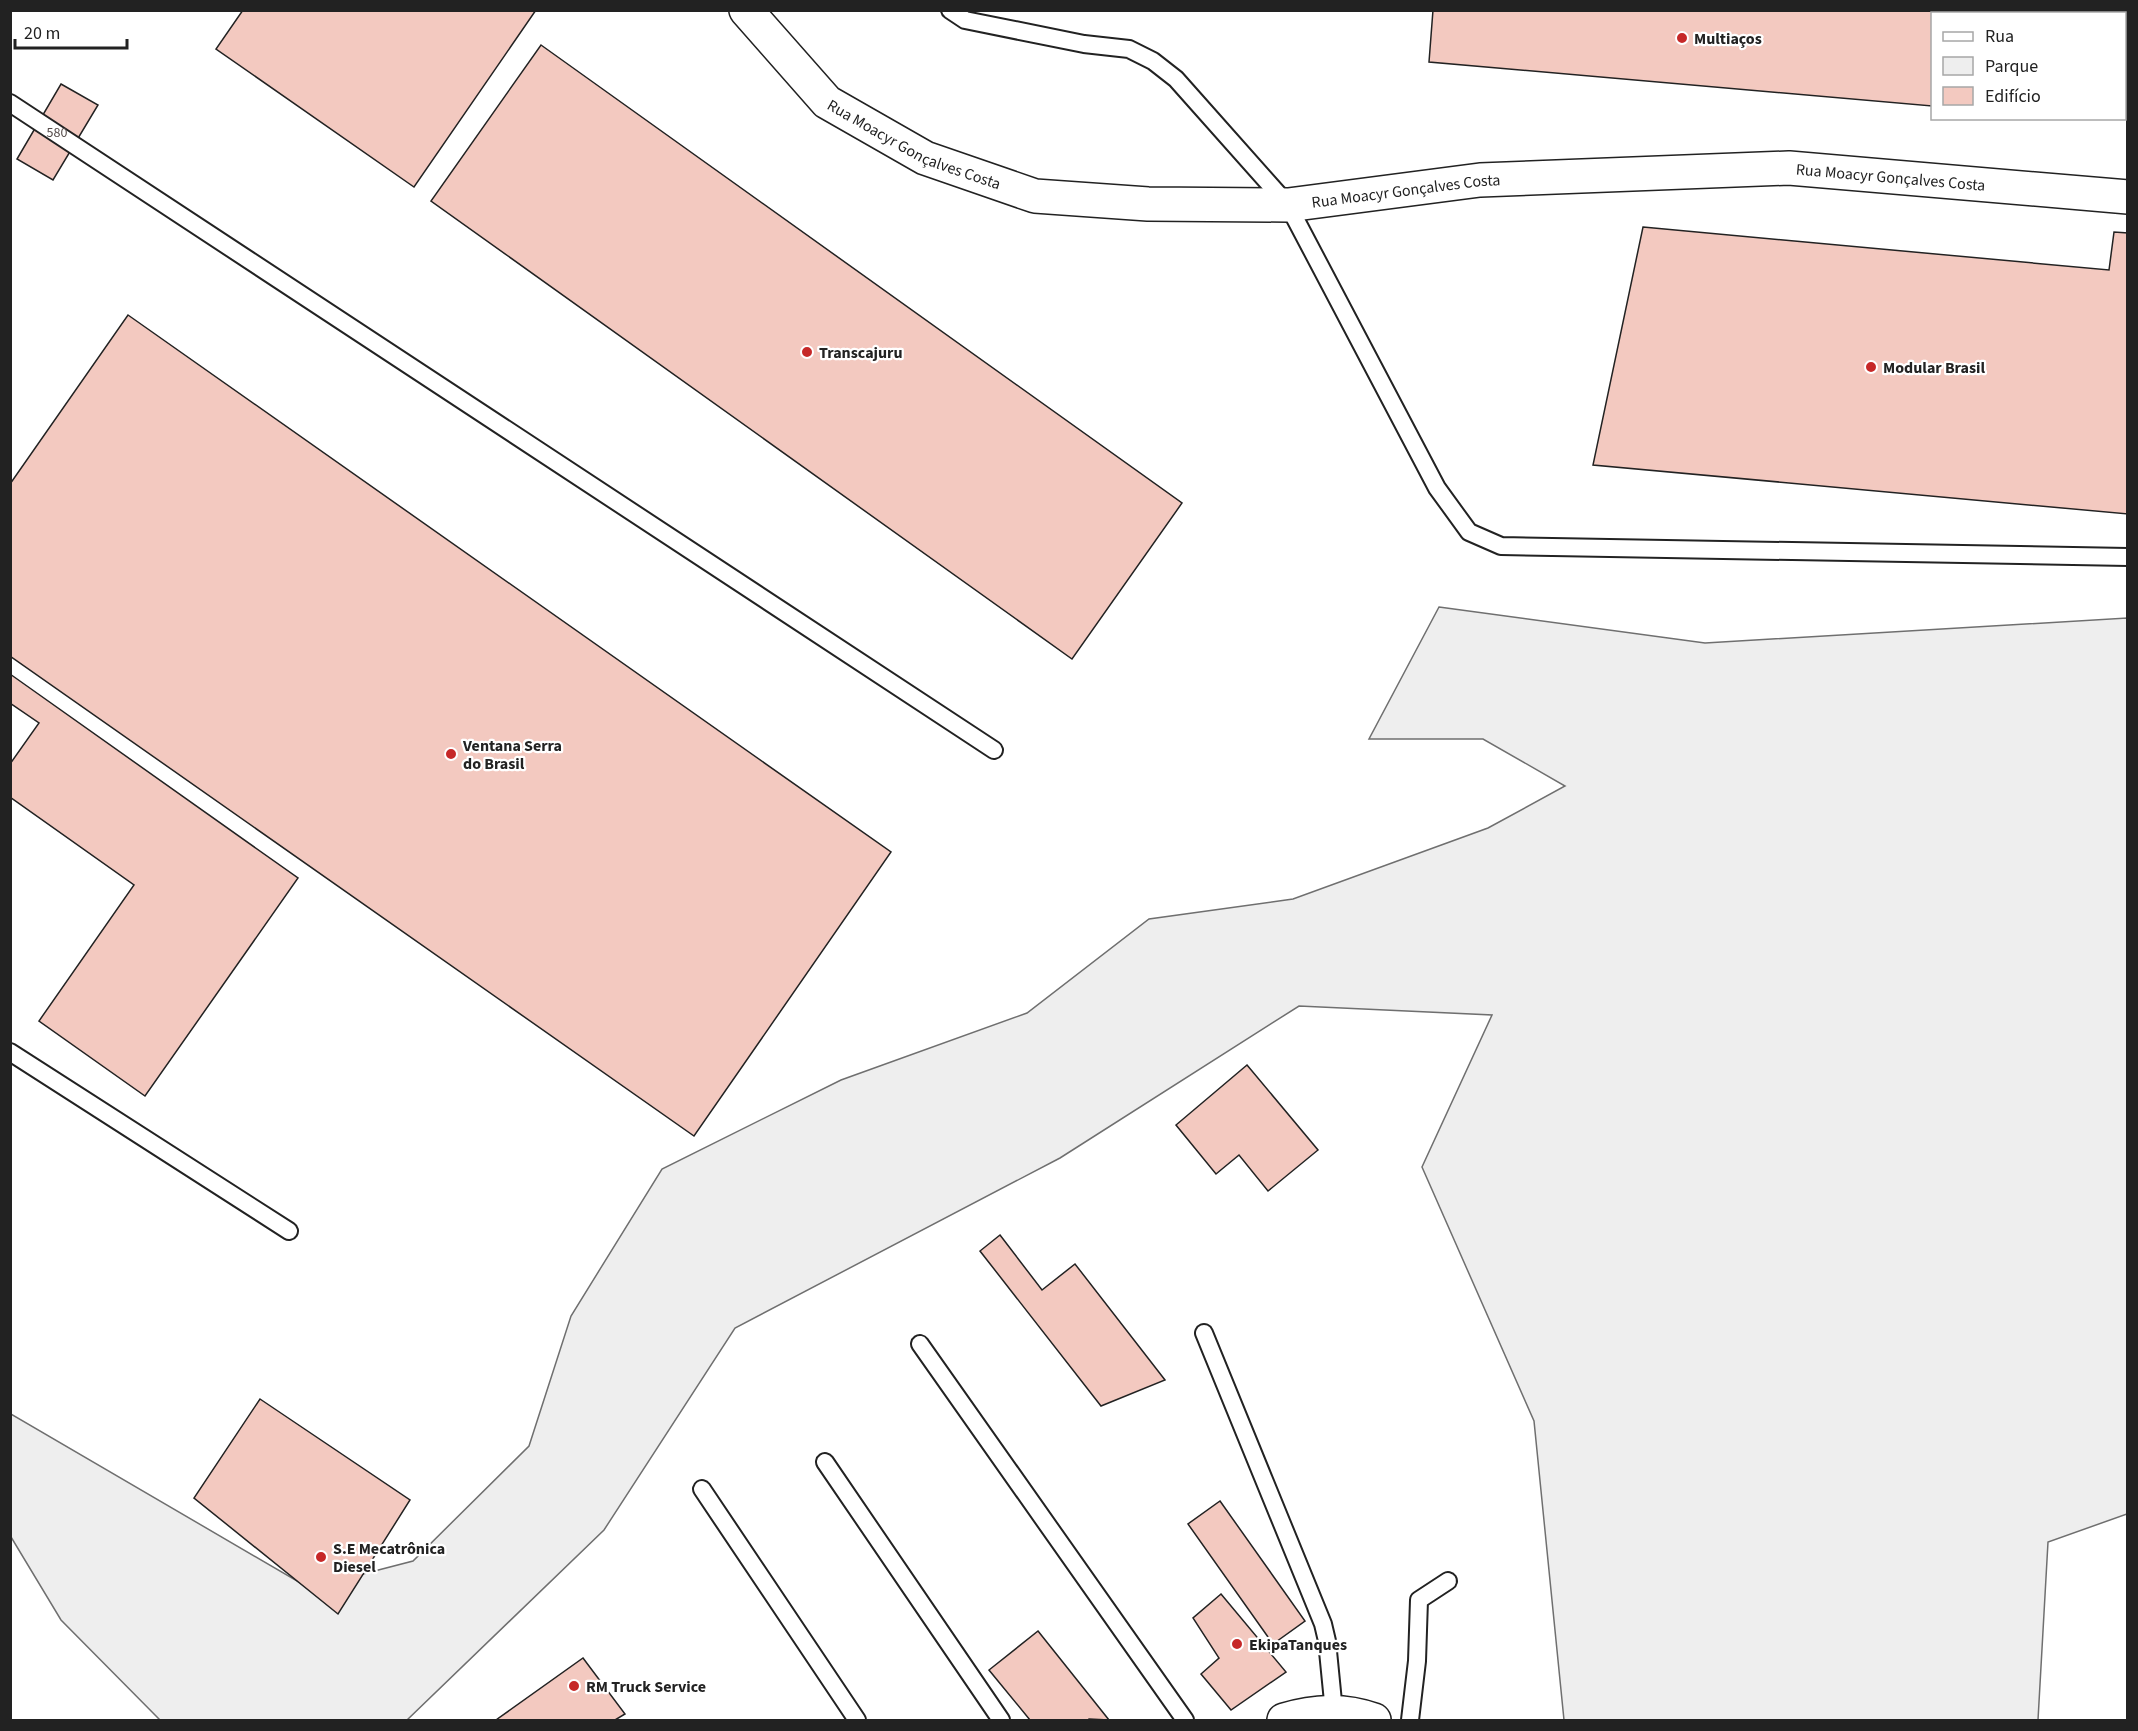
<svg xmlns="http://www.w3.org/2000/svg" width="2138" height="1731" viewBox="0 0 2138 1731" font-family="'Source Sans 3',sans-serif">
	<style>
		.green { fill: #eee; stroke: #6f6f6f; stroke-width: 1.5 }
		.building { fill: #f3c9c0; stroke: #222; stroke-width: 1.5 }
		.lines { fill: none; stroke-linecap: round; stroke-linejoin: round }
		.service-casing { stroke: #222; stroke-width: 20 }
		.minor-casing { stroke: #222; stroke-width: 36 }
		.service { stroke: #fff; stroke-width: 16 }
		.minor { stroke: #fff; stroke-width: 33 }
		.poi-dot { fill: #c62828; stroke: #fff; stroke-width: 2 }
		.labels { text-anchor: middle; stroke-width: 4.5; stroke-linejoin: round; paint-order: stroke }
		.number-label { font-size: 14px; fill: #564c4a }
		.poi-label { font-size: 16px; font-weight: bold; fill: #222; stroke: #fff; text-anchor: start }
		.street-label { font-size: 16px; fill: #222; stroke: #fff }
	</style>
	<rect width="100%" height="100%" fill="#fff"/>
	<polygon class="green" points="1439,607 1705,643 2127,618 2127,1514 2048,1542 2038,1720 1564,1720 1534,1421 1422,1167 1492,1015 1299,1006 1060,1158 735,1328 604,1530 407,1720 160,1720 61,1620 11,1537 11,1414 309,1588 413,1561 529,1446 571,1316 662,1169 841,1080 1027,1013 1149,919 1293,899 1488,828 1565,786 1483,739 1369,739"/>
	<g class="building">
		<polygon points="243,10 536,10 414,187 216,49"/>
		<polygon points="1433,10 2094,10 2094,14 1932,14 1932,106 1429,62"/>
		<polygon points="541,45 1182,503 1072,659 431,201"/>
		<polygon points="61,84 98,105 53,180 17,159"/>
		<polygon points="1643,227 2109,270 2114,232 2128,233 2128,514 1593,465"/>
		<polygon points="128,315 891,852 694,1136 10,656 10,484"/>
		<polygon points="10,674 298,878 145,1096 39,1021 134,885 10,797 10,764 39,723 10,703"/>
		<polygon points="1247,1065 1318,1150 1268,1191 1239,1155 1216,1174 1176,1125"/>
		<polygon points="1000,1235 1042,1290 1075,1264 1165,1380 1101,1406 980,1251"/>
		<polygon points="260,1399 410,1500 338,1614 194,1498"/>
		<polygon points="1220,1501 1305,1621 1273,1644 1188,1524"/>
		<polygon points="1221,1594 1286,1672 1231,1710 1201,1674 1219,1658 1193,1618"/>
		<polygon points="1038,1631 1109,1720 1089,1719 1088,1720 1030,1720 989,1670"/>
		<polygon points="583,1658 625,1714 615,1720 496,1720"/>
	</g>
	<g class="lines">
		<defs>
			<g id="service">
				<polyline points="950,10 965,20 1084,44 1129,49 1153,61 1176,79 1288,205 1437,488 1469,532 1501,546 2128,557"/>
				<polyline points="2124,64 2128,64"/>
				<polyline points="10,103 994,750"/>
				<polyline points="10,1052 289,1231"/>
				<polyline points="1204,1333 1323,1624 1327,1641 1334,1712"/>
				<polyline points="920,1344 1185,1720"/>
				<polyline points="825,1462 1001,1720"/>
				<polyline points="702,1489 857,1720"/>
				<polyline points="1410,1720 1417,1661 1419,1600 1448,1581"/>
			</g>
			<g id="minor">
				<path id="s1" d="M746,10l81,92 98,56 110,38 113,8 140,1 192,-25 309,-12 339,29"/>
				<path d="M1284,1720c31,-9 59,-11 90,0"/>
			</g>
		</defs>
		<use href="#service" class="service-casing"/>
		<use href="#minor" class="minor-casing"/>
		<use href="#service" class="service"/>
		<use href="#minor" class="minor"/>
	</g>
	<g class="poi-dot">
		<circle cx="1682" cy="38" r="6"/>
		<circle cx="807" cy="352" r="6"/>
		<circle cx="1871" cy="367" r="6"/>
		<circle cx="451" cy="754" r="6"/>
		<circle cx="321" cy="1557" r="6"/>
		<circle cx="1237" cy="1644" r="6"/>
		<circle cx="574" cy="1686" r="6"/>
	</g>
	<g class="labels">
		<g class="number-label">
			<text x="57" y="137">580</text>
		</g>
		<g class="poi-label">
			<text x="1694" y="44">Multiaços</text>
			<text x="819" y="358">Transcajuru</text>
			<text x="1883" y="373">Modular Brasil</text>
			<text x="463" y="751">Ventana Serra<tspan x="463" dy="18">do Brasil</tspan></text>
			<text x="333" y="1554">S.E Mecatrônica<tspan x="333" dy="18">Diesel</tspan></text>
			<text x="1249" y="1650">EkipaTanques</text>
			<text x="586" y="1692">RM Truck Service</text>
		</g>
		<g class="street-label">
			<text dy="6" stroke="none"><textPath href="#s1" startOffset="220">Rua Moacyr Gonçalves Costa</textPath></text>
			<text dy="6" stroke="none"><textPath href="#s1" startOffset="1210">Rua Moacyr Gonçalves Costa</textPath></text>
			<text dy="6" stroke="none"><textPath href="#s1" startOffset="724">Rua Moacyr Gonçalves Costa</textPath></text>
		</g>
	</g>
	<rect width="2138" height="1731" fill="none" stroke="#222222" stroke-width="24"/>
	<rect x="1931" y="12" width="195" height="108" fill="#ffffff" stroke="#a7a7a7" stroke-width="1.5"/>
	<rect x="1943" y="32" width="30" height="9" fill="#ffffff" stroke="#a7a7a7" stroke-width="1.5"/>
	<text x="1985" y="42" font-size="18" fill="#222222">Rua</text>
	<rect x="1943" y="57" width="30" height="18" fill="#eeeeee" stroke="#a7a7a7" stroke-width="1.5"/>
	<text x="1985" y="72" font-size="18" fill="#222222">Parque</text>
	<rect x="1943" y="87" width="30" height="18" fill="#f3c9c0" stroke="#a7a7a7" stroke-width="1.5"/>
	<text x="1985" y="102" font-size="18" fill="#222222">Edifício</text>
	<path d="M15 39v9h112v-9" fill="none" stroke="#222222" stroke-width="3"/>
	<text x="24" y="39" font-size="18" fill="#222222" stroke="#ffffff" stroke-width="4.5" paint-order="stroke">20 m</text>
</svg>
